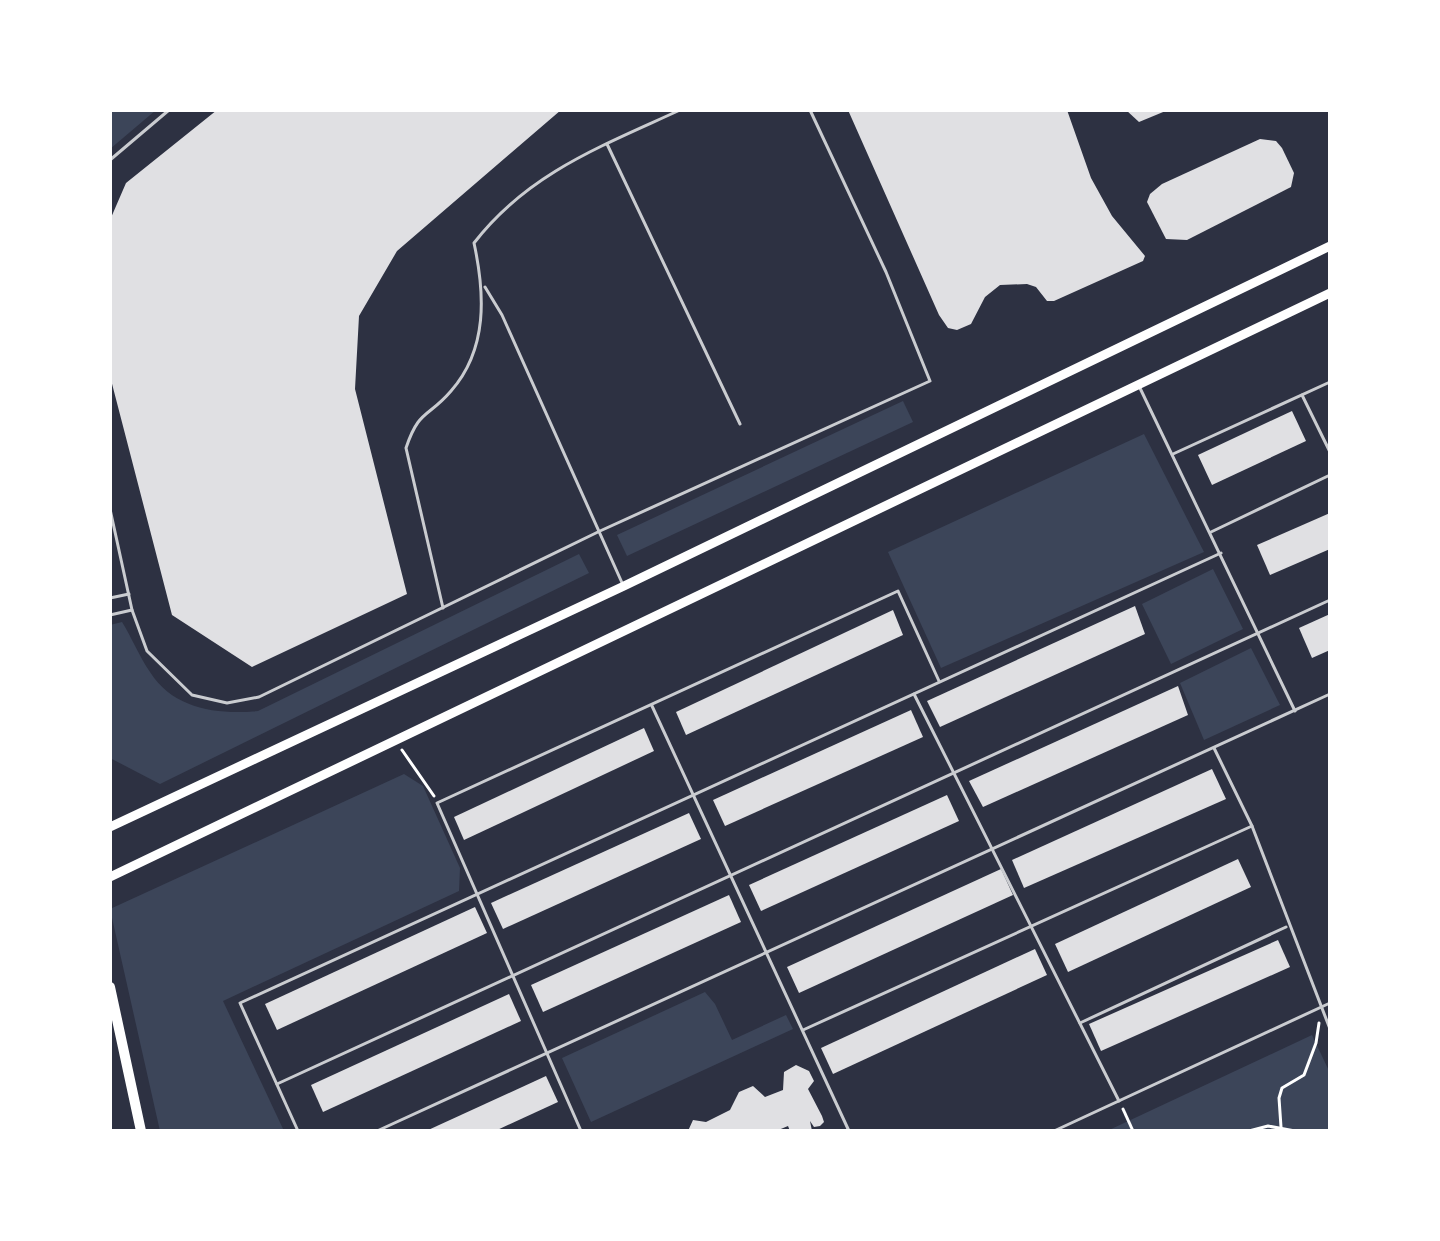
<svg xmlns="http://www.w3.org/2000/svg" width="1440" height="1241" viewBox="0 0 1440 1241" font-family="'Work Sans',sans-serif">
	<style>
		.green { fill: #3c4559 }
		.building { fill: #e0e0e3 }
		.lines { fill: none; stroke-linecap: round; stroke-linejoin: round }
		.path { stroke: #fff; stroke-width: 3 }
		.service { stroke: #caccd0; stroke-width: 3 }
		.primary { stroke: #fff; stroke-width: 9 }
		.trunk { stroke: #fff; stroke-width: 10 }
	</style>
	<rect width="100%" height="100%" fill="#2d3142"/>
	<g class="green">
		<polygon points="110,110 156,110 110,149"/>
		<polygon points="903,401 913,422 627,556 617,535"/>
		<polygon points="1144,434 1204,552 941,668 888,552"/>
		<path d="M579,554l10,19 -429,211 -50,-26v-133l12,-3c10,16 17,34 28,50 23,37 68,43 108,39z"/>
		<polygon points="1213,569 1243,629 1171,664 1142,604"/>
		<polygon points="1251,648 1280,705 1204,740 1180,683"/>
		<polygon points="404,774 423,786 460,868 459,891 223,1001 284,1131 160,1131 110,909"/>
		<polygon points="705,992 715,1004 732,1040 786,1015 793,1029 591,1122 562,1058"/>
		<polygon points="1312,1035 1330,1073 1330,1131 1107,1131"/>
	</g>
	<g class="building">
		<polygon points="217,110 561,110 397,251 359,316 355,389 407,594 252,667 172,615 110,376 110,220 126,183"/>
		<polygon points="848,110 1067,110 1091,178 1112,216 1145,256 1143,261 1054,301 1047,301 1036,287 1027,284 1000,285 985,297 971,324 957,330 948,328 939,315"/>
		<polygon points="1126,110 1168,110 1139,122"/>
		<polygon points="1260,139 1276,141 1282,148 1294,173 1291,187 1187,240 1166,239 1147,202 1150,194 1162,184"/>
		<polygon points="1292,411 1306,441 1212,485 1198,455"/>
		<polygon points="1330,513 1330,549 1270,575 1257,545"/>
		<polygon points="1135,606 1145,634 940,727 927,701"/>
		<polygon points="893,610 903,635 686,735 676,712"/>
		<polygon points="1330,614 1330,650 1312,658 1299,628"/>
		<polygon points="1178,686 1188,715 983,807 969,781"/>
		<polygon points="911,710 923,737 725,826 713,800"/>
		<polygon points="644,728 654,751 464,840 454,817"/>
		<polygon points="1212,769 1226,799 1024,888 1012,860"/>
		<polygon points="947,795 959,821 761,911 749,885"/>
		<polygon points="689,813 701,839 503,929 491,903"/>
		<polygon points="1238,859 1251,887 1068,972 1055,944"/>
		<polygon points="1001,869 1013,895 799,993 787,967"/>
		<polygon points="729,895 741,922 543,1012 531,985"/>
		<polygon points="475,907 487,933 277,1030 265,1004"/>
		<polygon points="1278,940 1290,967 1101,1051 1089,1024"/>
		<polygon points="1035,949 1047,975 833,1074 821,1048"/>
		<polygon points="509,994 521,1021 323,1112 311,1085"/>
		<polygon points="796,1065 809,1071 814,1081 808,1089 822,1116 824,1122 820,1126 814,1127 810,1121 812,1131 790,1131 788,1126 776,1131 688,1131 693,1120 706,1122 730,1110 739,1092 753,1086 765,1097 783,1090 784,1072"/>
		<polygon points="546,1076 558,1102 495,1131 426,1131"/>
	</g>
	<g class="lines">
		<g class="path">
			<polyline points="402,750 434,796"/>
			<polyline points="1123,1109 1133,1131"/>
			<polyline points="1281,1127 1279,1098 1282,1088 1304,1075 1316,1043 1319,1023"/>
			<polyline points="1249,1131 1268,1126 1295,1131"/>
		</g>
		<g class="service">
			<polyline points="607,144 740,424"/>
			<polyline points="110,160 169,110"/>
			<polyline points="485,287 502,315 623,585"/>
			<polyline points="1139,386 1295,711"/>
			<polyline points="1302,395 1330,452"/>
			<polyline points="1173,454 1330,382"/>
			<polyline points="110,509 132,610 147,651 192,695 227,703 259,697 600,531 930,381 886,272 810,110"/>
			<polyline points="1211,532 1330,475"/>
			<polyline points="110,598 129,594"/>
			<path d="M443,608l-37,-160c13,-39 22,-30 45,-57 37,-42 34,-97 23,-148 54,-70 128,-97 206,-133"/>
			<polyline points="110,615 132,610"/>
			<polyline points="914,694 1119,1101"/>
			<polyline points="652,706 849,1131"/>
			<polyline points="1214,748 1252,826 1330,1029"/>
			<polyline points="1080,1023 1286,927"/>
			<polyline points="803,1030 1252,826"/>
			<polyline points="277,1084 1330,600"/>
			<polyline points="298,1131 240,1003 1221,553"/>
			<polyline points="377,1131 1330,694"/>
			<polyline points="581,1131 437,803 898,591 939,681"/>
			<polyline points="1054,1131 1330,1003"/>
		</g>
		<g class="primary">
			<polyline points="110,827 624,586 1330,246"/>
			<polyline points="110,877 1330,293"/>
		</g>
		<polyline class="trunk" points="110,987 141,1131"/>
	</g>
	<rect width="1440" height="1241" fill="none" stroke="#ffffff" stroke-width="224"/>
</svg>
